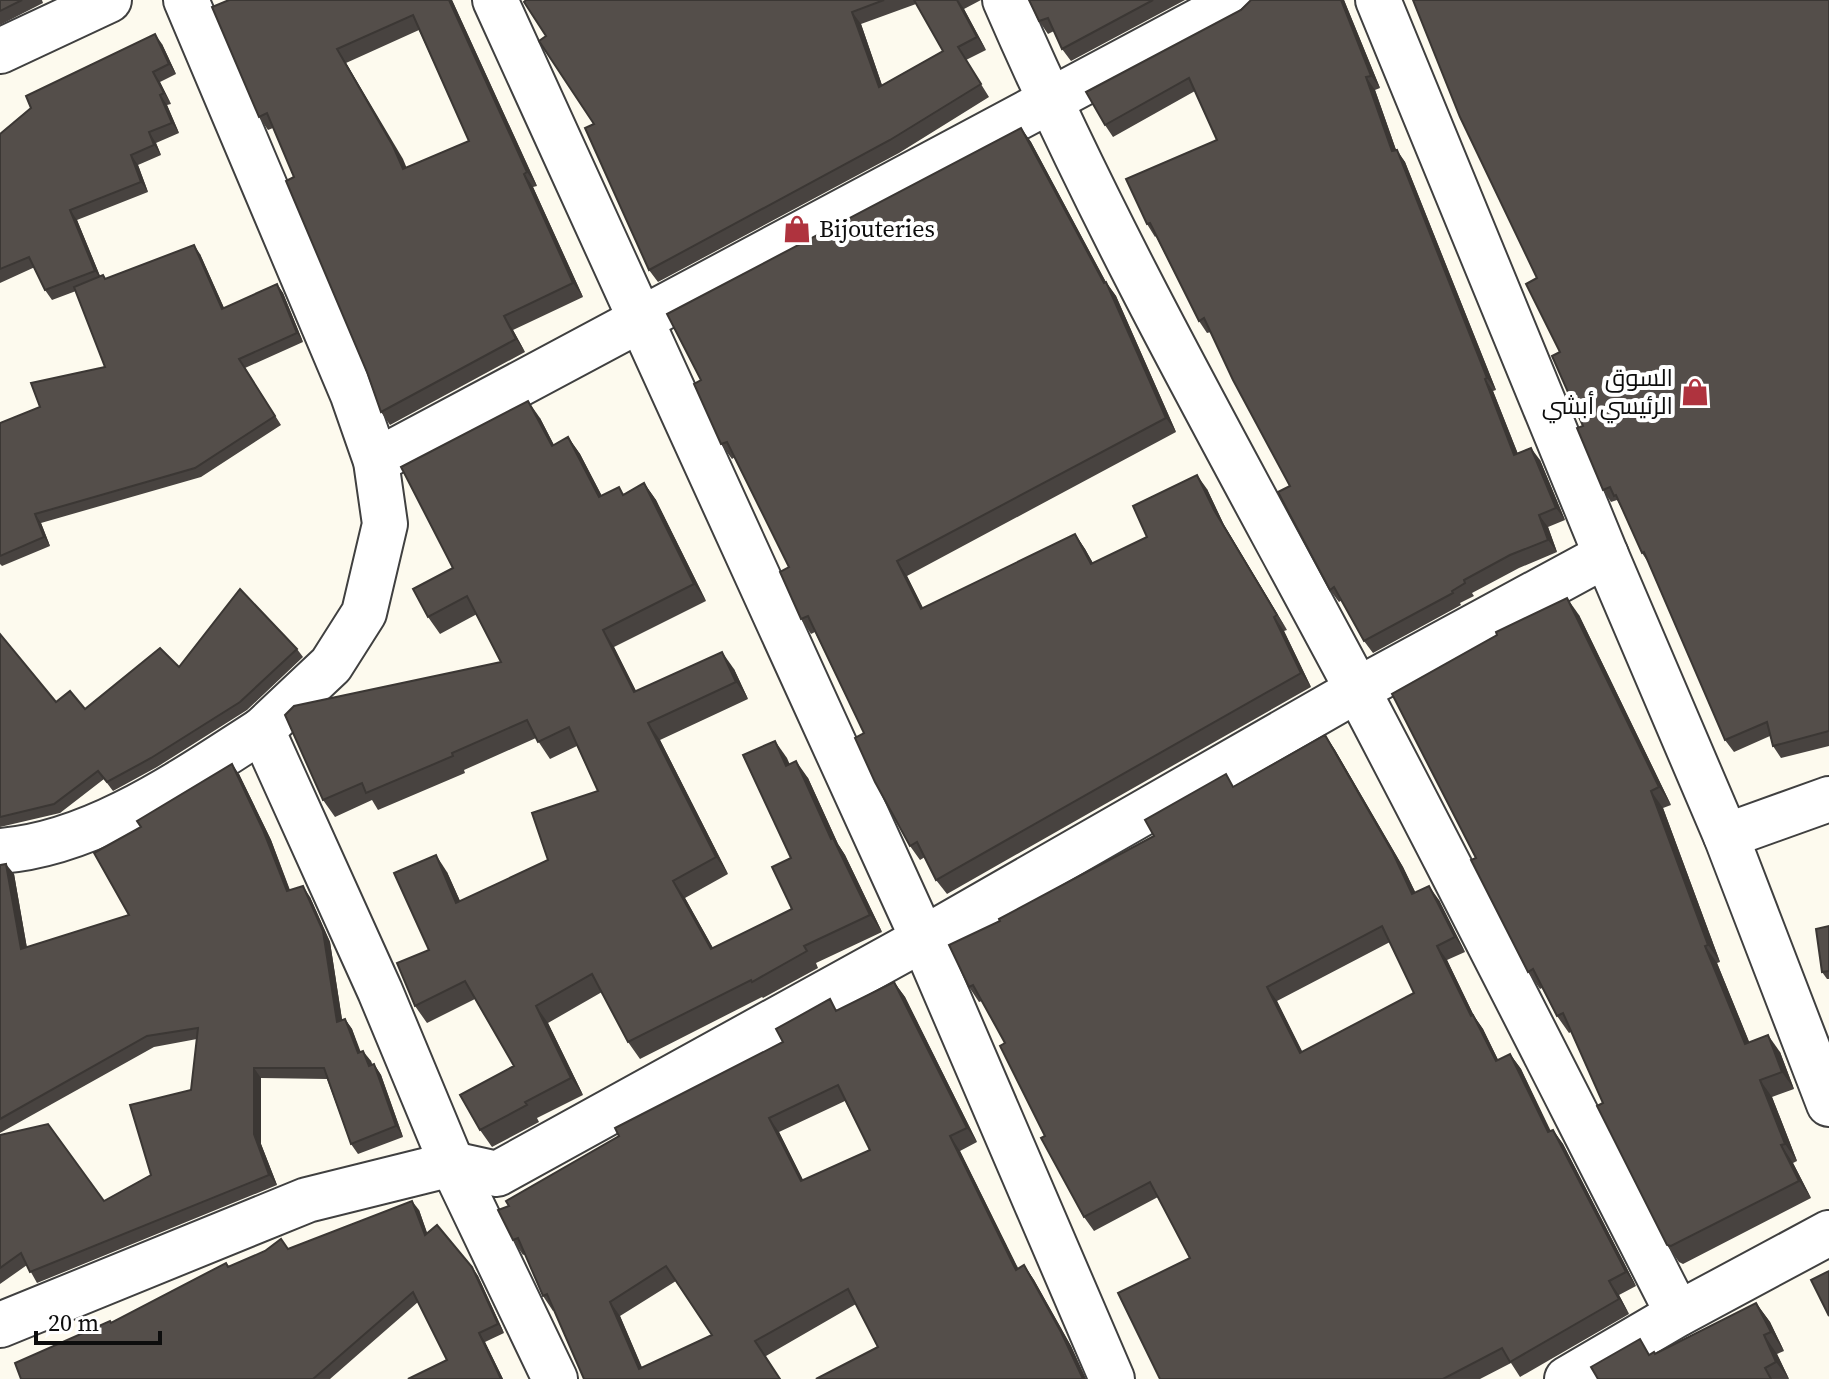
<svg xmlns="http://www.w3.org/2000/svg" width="1829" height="1379" viewBox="0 0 1829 1379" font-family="'Source Serif 4',Cairo,serif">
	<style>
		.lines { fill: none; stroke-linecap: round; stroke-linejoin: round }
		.minor-casing { stroke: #404040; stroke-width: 48 }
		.minor { stroke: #fff; stroke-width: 44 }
		.wall { fill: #484340; fill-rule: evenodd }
		.shaded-wall { fill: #3b3734 }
		.building { fill: #544e4a; stroke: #3b3734; stroke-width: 2; fill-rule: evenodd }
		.labels { text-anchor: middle; stroke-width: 8; stroke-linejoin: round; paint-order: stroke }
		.poi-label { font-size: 24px; fill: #0d0d0d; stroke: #fff; text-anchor: start }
	</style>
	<rect width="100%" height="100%" fill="#fdfaee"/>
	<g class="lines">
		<defs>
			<g id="minor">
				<polyline points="186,0 353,395 376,461 385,524 364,613 331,665 262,730 380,991 452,1164 555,1379"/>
				<polyline points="495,0 923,939 1112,1379"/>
				<path d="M1005,0c102,236 230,460 351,687 110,208 215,418 322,627"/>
				<polyline points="1378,0 1606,555 1726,836 1829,1104"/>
				<polyline points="0,51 109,0"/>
				<polyline points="376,461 1238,0"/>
				<polyline points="1726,836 1829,799"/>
				<path d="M0,851c94,-7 184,-71 262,-121"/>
				<polyline points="0,1325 307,1200 452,1164 497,1174 923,939 1357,690 1606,555"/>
				<polyline points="1567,1379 1678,1314 1829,1233"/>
			</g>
		</defs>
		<use href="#minor" class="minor-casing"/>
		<use href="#minor" class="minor"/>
	</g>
	<g class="wall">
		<polygon points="0,0 42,0 43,3 0,25"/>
		<path d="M452,0l85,186 -4,1 50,110 -70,33 12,22 -135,73 -9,-13 -87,-235 -21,-49 -5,2 -9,-13 -47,-110zM419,30l50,111 -63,27 -60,-105z"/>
		<path d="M526,0h455l-17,9 22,41 -20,10 23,37 -90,56 -241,129 -9,-12 -55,-146zM916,4l27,47 -61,34 -21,-61z"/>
		<polygon points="1029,0 1185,0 1071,61 1062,49 1054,31 1048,34 1039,21"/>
		<polygon points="1344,0 1380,88 1375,90 1396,150 1405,162 1496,390 1493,391 1518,454 1540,460 1565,520 1548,527 1557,552 1519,568 1472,593 1474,596 1460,603 1461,605 1373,653 1364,641 1342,600 1339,602 1330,590 1290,486 1211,332 1207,333 1199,321 1156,236 1155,237 1147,224 1217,140 1195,91 1113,137 1105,125 1250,1"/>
		<polygon points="1829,0 1829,746 1781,758 1773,746 1770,736 1734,752 1725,740 1648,562 1642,553 1622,509 1617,500 1611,502 1603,490 1537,278"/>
		<polygon points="162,44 176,74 160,82 171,104 167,105 179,133 156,143 161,155 138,165 148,192 77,220 100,276 103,275 106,279 200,254 224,308 277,284 283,293 303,342 245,368 281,425 201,477 41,523 50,546 2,566 0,564 0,423 40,407 105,367 76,291 52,300 45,290 35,267 0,283 0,134"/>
		<polygon points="1021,128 1031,142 1106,282 1116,296 1176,432 907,576 923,608 1075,534 1085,549 1093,563 1147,537 1207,489 1224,525 1287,630 1284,631 1311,687 947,894 936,880 925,857 920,860 910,846 864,733 815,632 811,634 801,619 789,567 735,457 732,459 721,444 701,380"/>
		<polygon points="540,418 554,445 568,437 580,454 602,496 624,494 644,483 656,500 706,601 614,647 636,691 734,669 748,699 660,740 728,874 685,898 713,948 792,909 791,858 775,741 789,764 808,778 838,844 845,855 882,932 816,963 818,968 763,998 762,997 640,1059 628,1042 602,992 548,1023 583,1095 537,1118 539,1122 492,1147 480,1130 514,1066 475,999 427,1023 415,1006 447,872 460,901 548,860 598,791 577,746 550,759 536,738 464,770 465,773 378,810 372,800 335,817 323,800 501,662 477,614 440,634 428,617 453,568"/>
		<polygon points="1579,615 1671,805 1663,808 1720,962 1717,963 1749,1042 1780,1052 1794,1089 1772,1097 1797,1161 1793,1163 1811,1198 1683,1264 1679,1262 1667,1245 1571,1032 1569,1033 1557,1016 1542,988 1540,989 1528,972"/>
		<polygon points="0,634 56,702 85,709 179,667 297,649 303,657 247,710 157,767 113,791 104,779 60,813 0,827"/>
		<path d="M1325,735l10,15 68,117 12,25 24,8 26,52 -18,8 27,56 9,13 15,31 12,-6 11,15 29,62 3,-1 10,14 73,142 -17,9 10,19 -109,63 -9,-14 -31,16h-320l30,-121 -32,-61 -64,34 -10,-14 -39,-81 -40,-93 -23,-42 -3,1 -10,-15 31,-66 154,-85 80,-50zM1390,942l24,51 -112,59 -25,-51z"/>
		<polygon points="239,774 271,840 290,890 310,897 330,942 342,1020 345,1019 352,1029 360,1052 371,1061 372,1065 374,1064 381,1075 403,1137 358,1154 351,1144 327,1079 261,1078 261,1144 277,1185 37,1283 27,1265 0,1284 0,1135 104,1201 151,1175 191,1090 197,1039 154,1047 0,1133 0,865 14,874 27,948 129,915"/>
		<polygon points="1829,926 1829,979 1827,979 1822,972"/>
		<path d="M894,982l11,15 72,145 -17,9 58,118 6,-4 10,15 37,66 15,33h-270l62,-32 -22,-43 -90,52 -182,23 -30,-69 -1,1 -10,-15 -18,-42 -2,1 -10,-15 -4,-34 329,-196zM845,1101l25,49 -67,30 -24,-48zM676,1281l36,54 -70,33 -22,-52z"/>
		<polygon points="419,1210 427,1233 472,1267 478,1276 504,1333 485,1342 503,1379 408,1379 447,1360 418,1302 330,1379 21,1379 111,1323 226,1263 229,1266"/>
		<polygon points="1756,1303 1770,1322 1784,1351 1777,1354 1789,1379 1598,1379 1651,1354 1655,1354"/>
	</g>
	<g class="shaded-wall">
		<polygon points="449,0 452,0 537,186 527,172"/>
		<polygon points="958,0 964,9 986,50 977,37"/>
		<polygon points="1341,0 1344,0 1380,88 1371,76"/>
		<polygon points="852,12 861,24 887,100 879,87"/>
		<polygon points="155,34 162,44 176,74 169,64"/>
		<polygon points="337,49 346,63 403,159 413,183 403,169"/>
		<polygon points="153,72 160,82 171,104 164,93"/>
		<polygon points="1366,77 1375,90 1401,164 1392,151"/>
		<polygon points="160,95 167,105 179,133 172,123"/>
		<polygon points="1021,128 1031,142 1110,290 1106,282 1116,296 1176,432 1166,418 1104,283"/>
		<polygon points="149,132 156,143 161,155 154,145"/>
		<polygon points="1397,150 1405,162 1496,390 1487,378"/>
		<polygon points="131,155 138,165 148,192 141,182"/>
		<polygon points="524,174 533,187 583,297 573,283"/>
		<polygon points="70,210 77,220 102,281 95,271"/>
		<polygon points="194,245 200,254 228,317 222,309"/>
		<polygon points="277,284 283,293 303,342 297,333"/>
		<polygon points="504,316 513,330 525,352 516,339"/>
		<polygon points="1485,379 1493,391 1523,467 1514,455"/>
		<polygon points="528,401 540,418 563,463 552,446"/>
		<polygon points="568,437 580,454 611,514 599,497"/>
		<polygon points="1531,448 1540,460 1565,520 1556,508"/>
		<polygon points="1197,475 1207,489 1224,525 1287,630 1277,615 1214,510"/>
		<polygon points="644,483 656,500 706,601 694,584"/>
		<polygon points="35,514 41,523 50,546 44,537"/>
		<polygon points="1539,515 1548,527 1557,552 1548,540"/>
		<polygon points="1075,534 1085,549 1101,578 1091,564"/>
		<polygon points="897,561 907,576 931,624 921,609"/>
		<polygon points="1567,598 1579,615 1671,805 1659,787"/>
		<polygon points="1274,617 1284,631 1311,687 1301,673"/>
		<polygon points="603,630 614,647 645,709 634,692"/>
		<polygon points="722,652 734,669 748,699 736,682"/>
		<polygon points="648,723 660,740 728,874 716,857"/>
		<polygon points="1325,735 1335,750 1403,867 1423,908 1412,894"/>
		<polygon points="775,741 787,758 798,783 786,766"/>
		<polygon points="796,761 808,778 838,844 845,855 882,932 870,915 831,839"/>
		<polygon points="232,764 239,774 271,840 294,902 287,891"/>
		<polygon points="1651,791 1663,808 1720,962 1708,945"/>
		<polygon points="436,855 447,872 468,919 456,903"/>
		<polygon points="6,864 14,874 29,960 21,949"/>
		<polygon points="673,881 685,898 723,966 711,949"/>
		<polygon points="303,886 310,897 330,942 344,1032 337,1022"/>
		<polygon points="1429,886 1439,900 1465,952 1455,937"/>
		<polygon points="1437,946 1447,960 1474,1016 1483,1029 1506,1076 1496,1061 1471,1016"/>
		<polygon points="1705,946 1717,963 1757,1061 1745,1044"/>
		<polygon points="894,982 905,997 977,1142 967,1128"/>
		<polygon points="1267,987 1277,1001 1310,1067 1300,1053"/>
		<polygon points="536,1006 548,1023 583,1095 571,1078"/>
		<polygon points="345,1019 352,1029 365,1063 358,1053"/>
		<polygon points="1768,1035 1780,1052 1794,1089 1782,1072"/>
		<polygon points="363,1051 371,1061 376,1076 369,1066"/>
		<polygon points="1510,1054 1521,1069 1558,1146 1548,1132"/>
		<polygon points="374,1064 381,1075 403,1137 396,1126"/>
		<polygon points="254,1068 261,1078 261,1144 277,1185 269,1175 254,1134"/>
		<polygon points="1760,1080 1772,1097 1797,1161 1785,1144"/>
		<polygon points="769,1118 779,1132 811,1196 801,1181"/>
		<polygon points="1553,1130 1563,1144 1636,1286 1626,1272"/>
		<polygon points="950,1136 960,1151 1026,1284 1016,1270"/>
		<polygon points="1781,1145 1793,1163 1811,1198 1799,1181"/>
		<polygon points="412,1201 419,1210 431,1244 425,1235"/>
		<polygon points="1024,1265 1034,1280 1071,1346 1086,1379 1083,1379"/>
		<polygon points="472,1267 478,1276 504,1333 498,1324"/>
		<polygon points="1609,1281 1619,1295 1629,1314 1619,1299"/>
		<polygon points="610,1302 620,1316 647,1379 639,1369"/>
		<polygon points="1756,1303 1770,1322 1784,1351 1771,1332"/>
		<polygon points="479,1333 485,1342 503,1379 501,1379"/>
		<polygon points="1764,1335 1777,1354 1789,1379 1776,1362"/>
	</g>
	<g class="building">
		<polygon points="0,0 22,0 0,11"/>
		<path d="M229,0h220l78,172 -3,2 49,109 -69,33 12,23 -135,73 -14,-40 -81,-191 8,-4 -27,-64 -8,4 -47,-110zM413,15l56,126 -66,28 -10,-23 -56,-97z"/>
		<polygon points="526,0 884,0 852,12 879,87 943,51 914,0 957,0 977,37 958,47 981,84 890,140 649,270 585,128 594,124 539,41 546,36 524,2"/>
		<polygon points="1029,0 1153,0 1062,49 1048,18 1039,21"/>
		<polygon points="1251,0 1341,0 1371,76 1366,77 1392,151 1397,150 1487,378 1485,379 1514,455 1531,448 1556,508 1539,515 1548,540 1510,555 1464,580 1465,583 1452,591 1453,593 1364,641 1334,587 1330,590 1289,513 1278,492 1290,486 1233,380 1204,318 1199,321 1150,223 1147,224 1126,179 1217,140 1189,78 1105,125 1086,92 1241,10"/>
		<polygon points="1413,0 1829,0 1829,731 1773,746 1767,722 1725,740 1644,552 1642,553 1616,495 1614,496 1610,487 1603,490 1577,428 1583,426 1552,356 1560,352 1526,284 1537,278 1460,117"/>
		<polygon points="155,34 169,64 153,72 164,93 160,95 172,123 149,132 154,145 131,155 141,182 70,210 95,271 45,290 29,257 0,269 0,134 31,108 26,96"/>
		<polygon points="1021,128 1104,283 1106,282 1166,418 897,561 921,609 1075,534 1091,564 1147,537 1133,506 1197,475 1214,510 1277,615 1274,617 1301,673 936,880 917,842 910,846 875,782 855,738 864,733 808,616 801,619 780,572 789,567 727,442 721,444 694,384 701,380 667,314"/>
		<polygon points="194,245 222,309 277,284 297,333 239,359 275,416 195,468 35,514 44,537 0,556 0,423 40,407 31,383 105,367 74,287 103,275 105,279"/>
		<polygon points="528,401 552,446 568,437 599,497 619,487 623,495 644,483 694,584 603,630 634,692 722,652 736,682 648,723 716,857 673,881 711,949 792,909 772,867 791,858 743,755 775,741 786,766 796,761 831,839 833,838 870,915 804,946 807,951 752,982 751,980 628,1042 592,974 536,1006 571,1078 525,1102 527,1105 480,1130 460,1095 514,1066 465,981 415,1006 397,963 429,950 394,873 436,855 456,903 548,860 532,813 598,791 569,727 538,742 527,720 452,753 453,756 366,793 362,783 323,800 285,715 294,706 501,662 467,596 428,617 413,589 453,568 401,467"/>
		<polygon points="240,589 297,649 240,702 151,758 107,782 98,771 54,804 0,817 0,634 56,702 70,691 85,709 160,648 179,667"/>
		<polygon points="1567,598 1659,787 1651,791 1708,945 1705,946 1745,1044 1768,1035 1782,1072 1760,1080 1785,1144 1781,1145 1799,1181 1671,1246 1667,1245 1597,1106 1603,1103 1563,1013 1557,1016 1533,969 1528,972 1471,860 1476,858 1392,694 1497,635 1496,632"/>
		<path d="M1325,735l68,118 19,41 17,-8 26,51 -18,9 34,70 2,-1 23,46 14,-7 38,78 5,-2 73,142 -17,9 10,18 -109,63 -8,-14 -59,31h-283l-42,-86 72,-35 -40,-76 -66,35 -43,-79 4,-2 -45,-90 5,-3 -32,-58 -4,2 -20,-42 51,-24 -1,-2 155,-83 -9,-16 81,-46 7,13zM1382,926l32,67 -114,60 -33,-66z"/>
		<polygon points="232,764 263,830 287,891 303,886 323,931 337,1022 345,1019 358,1053 363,1051 369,1066 374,1064 396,1126 351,1144 324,1068 254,1068 254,1134 269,1175 30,1272 21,1253 0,1268 0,1135 48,1124 104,1201 151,1175 130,1105 191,1090 198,1028 147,1036 0,1119 0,865 6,864 21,949 129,915 94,853 141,827 137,821"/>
		<polygon points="1829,926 1829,971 1822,972 1816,929"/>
		<path d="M894,982l73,146 -17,8 66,134 8,-5 37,67 22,47h-267l62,-32 -30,-58 -93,52 25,38h-196l-37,-85 -4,2 -25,-58 -5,2 -15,-30 11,-4 -3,-5 113,-65 -4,-8 168,-86 -7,-13 54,-30 6,12zM838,1085l32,65 -69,31 -32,-63zM666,1266l46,69 -73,34 -29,-67z"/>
		<polygon points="412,1201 425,1235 437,1225 472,1267 498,1324 479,1333 501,1379 408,1379 447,1360 413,1292 313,1379 21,1379 15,1363 110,1321 111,1323 226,1263 228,1267 265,1251 281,1239 288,1249"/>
		<polygon points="1829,1271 1829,1316 1811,1280"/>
		<polygon points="1756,1303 1771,1332 1764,1335 1776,1362 1765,1368 1771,1379 1598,1379 1591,1367 1640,1339 1649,1355 1654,1352 1655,1354"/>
	</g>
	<defs>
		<symbol id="shop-bare" viewBox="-9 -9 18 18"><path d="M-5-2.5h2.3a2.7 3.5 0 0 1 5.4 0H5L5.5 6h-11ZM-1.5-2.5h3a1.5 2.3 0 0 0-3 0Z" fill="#af333e" stroke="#fff" stroke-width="2.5" paint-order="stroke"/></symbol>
	</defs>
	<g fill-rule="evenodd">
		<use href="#shop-bare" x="777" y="209" width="40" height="40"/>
		<use href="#shop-bare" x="1675" y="372" width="40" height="40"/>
	</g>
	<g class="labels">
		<g class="poi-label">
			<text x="819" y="237">Bijouteries</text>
			<text x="1673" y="386" text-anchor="end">السوق<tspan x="1673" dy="28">الرئيسي أبشي</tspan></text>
		</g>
	</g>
	<path d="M36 1331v12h124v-12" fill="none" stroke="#0d0d0d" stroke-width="4"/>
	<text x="48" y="1331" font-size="24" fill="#0d0d0d" stroke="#ffffff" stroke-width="6" paint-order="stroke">20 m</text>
</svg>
